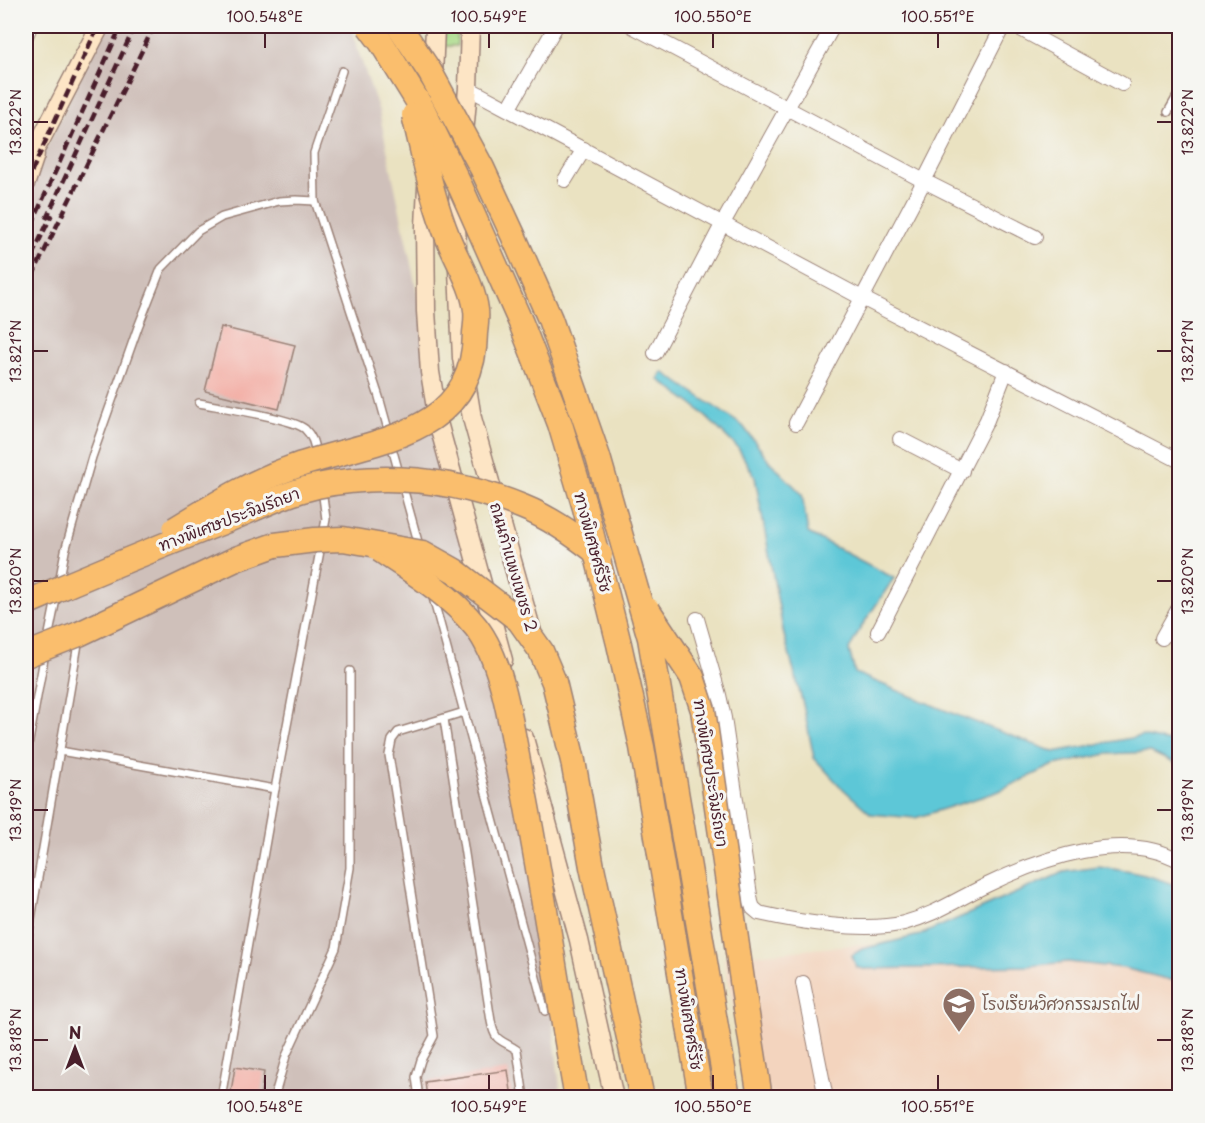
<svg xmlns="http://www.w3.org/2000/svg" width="1205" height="1123" viewBox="0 0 1205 1123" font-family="'Playpen Sans','Playpen Sans Thai',sans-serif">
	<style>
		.built { fill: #f3d4be }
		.industrial { fill: #cfc0ba }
		.green { fill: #abdb89; stroke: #7a7d5a; stroke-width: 1.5 }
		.water { fill: #5dc7d7; stroke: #547381; stroke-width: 1.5 }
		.building { fill: #f3aea5 }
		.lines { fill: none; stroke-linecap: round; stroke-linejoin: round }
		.lane-casing { stroke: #9a8076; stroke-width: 10 }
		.street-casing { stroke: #9a8076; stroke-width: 16 }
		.secondary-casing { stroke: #9a8076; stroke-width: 21 }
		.highway-casing { stroke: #9a8076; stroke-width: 27 }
		.lane { stroke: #fff; stroke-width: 7 }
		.street { stroke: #fff; stroke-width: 14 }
		.secondary { stroke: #fde5c5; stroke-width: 18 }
		.highway { stroke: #fabe6d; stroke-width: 24 }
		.rail { stroke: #4a1f2b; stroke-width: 4.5; stroke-dasharray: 9 4.5; stroke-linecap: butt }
		.highway-bridge-casing { stroke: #9a8076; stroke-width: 27; stroke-linecap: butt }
		.highway-bridge { stroke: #fabe6d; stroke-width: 24 }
		.ticks { fill: none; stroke: #4a1f2b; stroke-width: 2 }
		.labels { text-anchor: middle; stroke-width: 6; stroke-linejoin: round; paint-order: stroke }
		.street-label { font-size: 16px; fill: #4a1f2b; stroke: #f6f6f2 }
		.education-label { font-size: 16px; fill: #785e54; stroke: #f6f6f2; text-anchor: start }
		.neatline { fill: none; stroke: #4a1f2b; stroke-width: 2 }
		.ticks-label { font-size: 15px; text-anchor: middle; fill: #4a1f2b }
	</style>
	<rect width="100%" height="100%" fill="#f6f6f2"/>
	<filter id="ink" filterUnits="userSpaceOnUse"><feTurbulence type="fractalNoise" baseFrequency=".0167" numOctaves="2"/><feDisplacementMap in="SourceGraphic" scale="12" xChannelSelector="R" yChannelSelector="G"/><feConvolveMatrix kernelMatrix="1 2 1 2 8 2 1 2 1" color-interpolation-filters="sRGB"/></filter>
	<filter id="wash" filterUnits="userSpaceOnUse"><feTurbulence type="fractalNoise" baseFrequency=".008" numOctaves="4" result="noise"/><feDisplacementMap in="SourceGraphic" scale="24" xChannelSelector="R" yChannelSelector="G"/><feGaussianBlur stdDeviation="1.35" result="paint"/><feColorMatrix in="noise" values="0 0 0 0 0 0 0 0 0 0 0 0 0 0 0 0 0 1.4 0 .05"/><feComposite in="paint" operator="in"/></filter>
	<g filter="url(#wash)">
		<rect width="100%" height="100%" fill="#eae2c1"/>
		<polygon class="built" points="863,944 1179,969 1179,1097 751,1097 724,958"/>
		<polygon class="industrial" points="104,26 354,26 354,39 379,111 533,847 561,1097 26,1097 26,190"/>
		<polygon class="green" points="445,26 458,26 457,46 444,46"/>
		<g class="water">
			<polygon points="663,372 743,426 770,462 802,494 808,533 894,578 860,629 849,650 855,673 954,714 1054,752 1142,736 1179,744 1179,765 1150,752 1107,754 1054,765 997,792 915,818 871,814 840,786 814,758 803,704 784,635 755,477 738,448 697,408 658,379"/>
			<path d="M1098,867c29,3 55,8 81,20v95l-56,-14 -55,-6 -40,4 -165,3 -7,-2 -4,-12 10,-6 58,-14 144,-63z"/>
		</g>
		<g id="blocks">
			<g class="building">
				<polygon points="221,327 295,345 279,409 205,391"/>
				<polygon points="235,1067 264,1072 260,1098 230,1098"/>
				<polygon points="508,1070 512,1098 427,1098 425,1082"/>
			</g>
		</g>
	</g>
	<g filter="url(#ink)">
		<use href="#blocks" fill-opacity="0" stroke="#9a8076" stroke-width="1.5"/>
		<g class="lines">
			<defs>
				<g id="lane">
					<polyline points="342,71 314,153 315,201 379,397 389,433"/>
					<polyline points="1168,112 1180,91"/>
					<path d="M199,403c20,4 94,15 106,26 8,8 9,15 11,25"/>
					<polyline points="391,444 420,549"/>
					<polyline points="59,583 65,551 92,457 138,327 161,269 198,231 222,217 279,201 296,200 315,201"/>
					<polyline points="432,594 545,1011"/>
					<polyline points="48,639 57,594"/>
					<path d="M444,719l47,302c4,22 10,18 26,29l7,48"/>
					<polyline points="60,751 275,789"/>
					<polyline points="26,757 45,653"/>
					<polyline points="26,948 78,644"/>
					<polyline points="221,1098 275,789 326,519 322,489"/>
					<polyline points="274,1098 286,1056 336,948 350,868 350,671"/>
					<polyline points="419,1098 416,1077 421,1060 434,1036 389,755 392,740 398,732 464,712"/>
				</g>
				<g id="street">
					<polyline points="632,26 924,181 1035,237"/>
					<polyline points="1015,26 1122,84"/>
					<polyline points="26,36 30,26"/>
					<polyline points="468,88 862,298 1180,461"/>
					<polyline points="509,108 556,26"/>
					<polyline points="565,180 584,149"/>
					<polyline points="655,353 723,223 833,26"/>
					<polyline points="796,423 924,181 1003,26"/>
					<polyline points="900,439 962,471"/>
					<path d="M697,619l22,76 5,23 27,184 2,6 6,5c39,9 106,20 145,10 33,-9 53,-24 83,-38 53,-26 136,-56 193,-24"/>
					<polyline points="878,632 987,420 1006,371"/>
					<polyline points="1162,638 1180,606"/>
					<polyline points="803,983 826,1098"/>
				</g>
				<g id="secondary">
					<polyline points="470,26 468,88 456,226 462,358 472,418 532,632"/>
					<polyline points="433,78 435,26"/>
					<polyline points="26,164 41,139 100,26"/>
					<polyline points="26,182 35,155"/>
					<polyline points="427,187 425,226 426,311 430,372 439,426 503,660"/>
					<polyline points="524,738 579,940 614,1098"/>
				</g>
				<polyline id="highway" points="746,1008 760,1098"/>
			</defs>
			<use href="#lane" class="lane-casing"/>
			<use href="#street" class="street-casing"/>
			<use href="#secondary" class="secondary-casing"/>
			<use href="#highway" class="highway-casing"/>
			<use href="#lane" class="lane"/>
			<use href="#street" class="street"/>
			<use href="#secondary" class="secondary"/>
			<use href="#highway" class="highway"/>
			<g class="rail">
				<polyline points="26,184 98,26"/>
				<polyline points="46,219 135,26"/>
				<polyline points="26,237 121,26"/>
				<polyline points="26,268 52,214"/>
				<polyline points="26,289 154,26"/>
			</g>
			<defs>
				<g id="highway-bridge">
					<polyline points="369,26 381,42 422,108 461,188 521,323 560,424 585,508 619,644 642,747 701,1098"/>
					<polyline points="399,26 430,72 482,168 513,235 550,319 598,457 650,638 728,1098"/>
					<path d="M175,529c41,-25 75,-47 121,-63 76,-26 178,-29 179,-133 1,-8 2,-16 1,-23 -3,-25 -19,-49 -28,-72 -16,-39 -24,-82 -34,-123"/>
					<path d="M380,550c35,23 69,44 96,77 26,33 34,93 42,134 23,111 38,225 59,337"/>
					<path d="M26,603c62,-27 125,-53 189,-78 34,-13 67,-31 102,-39 70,-14 140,-6 206,21 28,11 53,29 77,48"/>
					<polyline points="648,610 692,677 703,710 746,1008"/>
					<polyline points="26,655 79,634 236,559 275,545 315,540 343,539 423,553 455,571 519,620 541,651 554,682 573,761 592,867 642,1098"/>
				</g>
			</defs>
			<use href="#highway-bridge" class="highway-bridge-casing"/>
			<use href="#highway-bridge" class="highway-bridge"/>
		</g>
	</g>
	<path class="ticks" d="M265,33v15M489,33v15M713,33v15M938,33v15M33,122h15M1157,122h15M33,351h15M1157,351h15M33,581h15M1157,581h15M33,810h15M1157,810h15M33,1040h15M1157,1040h15M265,1075v15M489,1075v15M713,1075v15M938,1075v15"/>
	<defs>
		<symbol id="university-pin" viewBox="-11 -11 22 30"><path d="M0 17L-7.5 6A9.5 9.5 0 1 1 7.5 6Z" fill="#8d6e63" stroke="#f6f6f2"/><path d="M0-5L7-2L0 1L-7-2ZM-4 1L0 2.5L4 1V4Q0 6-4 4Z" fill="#fff"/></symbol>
	</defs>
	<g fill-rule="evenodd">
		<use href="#university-pin" x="940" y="985" width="38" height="52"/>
	</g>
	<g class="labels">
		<g class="street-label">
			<text transform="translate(229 519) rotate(-21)" y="6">ทางพิเศษประจิมรัถยา</text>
			<text transform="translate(593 542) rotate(75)" y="6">ทางพิเศษศรีรัช</text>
			<text transform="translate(514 567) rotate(74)" y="6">ถนนกำแพงเพชร 2</text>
			<text transform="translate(711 773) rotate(81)" y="6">ทางพิเศษประจิมรัถยา</text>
			<text transform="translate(689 1019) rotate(81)" y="6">ทางพิเศษศรีรัช</text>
		</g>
		<g class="education-label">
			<text x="982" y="1010">โรงเรียนวิศวกรรมรถไฟ</text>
		</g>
	</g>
	<rect width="1205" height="1123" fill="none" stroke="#f6f6f2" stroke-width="66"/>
	<g transform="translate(75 1048)" stroke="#f6f6f2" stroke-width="4.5" paint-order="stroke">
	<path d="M0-4.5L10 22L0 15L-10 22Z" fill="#4a1f2b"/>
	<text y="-9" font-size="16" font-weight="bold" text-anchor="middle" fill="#4a1f2b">N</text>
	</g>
	<rect x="33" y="33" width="1139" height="1057" class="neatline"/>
	<g class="ticks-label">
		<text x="265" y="22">100.548°E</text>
		<text x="489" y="22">100.549°E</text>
		<text x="713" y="22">100.550°E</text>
		<text x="938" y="22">100.551°E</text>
		<text transform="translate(16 122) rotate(-90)" y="5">13.822°N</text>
		<text transform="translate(1188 122) rotate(-90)" y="5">13.822°N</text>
		<text transform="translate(16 351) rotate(-90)" y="5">13.821°N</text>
		<text transform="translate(1188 351) rotate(-90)" y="5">13.821°N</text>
		<text transform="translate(16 581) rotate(-90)" y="5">13.820°N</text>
		<text transform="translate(1188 581) rotate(-90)" y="5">13.820°N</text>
		<text transform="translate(16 810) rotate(-90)" y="5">13.819°N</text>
		<text transform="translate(1188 810) rotate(-90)" y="5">13.819°N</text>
		<text transform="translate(16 1040) rotate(-90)" y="5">13.818°N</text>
		<text transform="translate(1188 1040) rotate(-90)" y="5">13.818°N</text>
		<text x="265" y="1112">100.548°E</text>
		<text x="489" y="1112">100.549°E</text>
		<text x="713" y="1112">100.550°E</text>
		<text x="938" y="1112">100.551°E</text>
	</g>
</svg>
